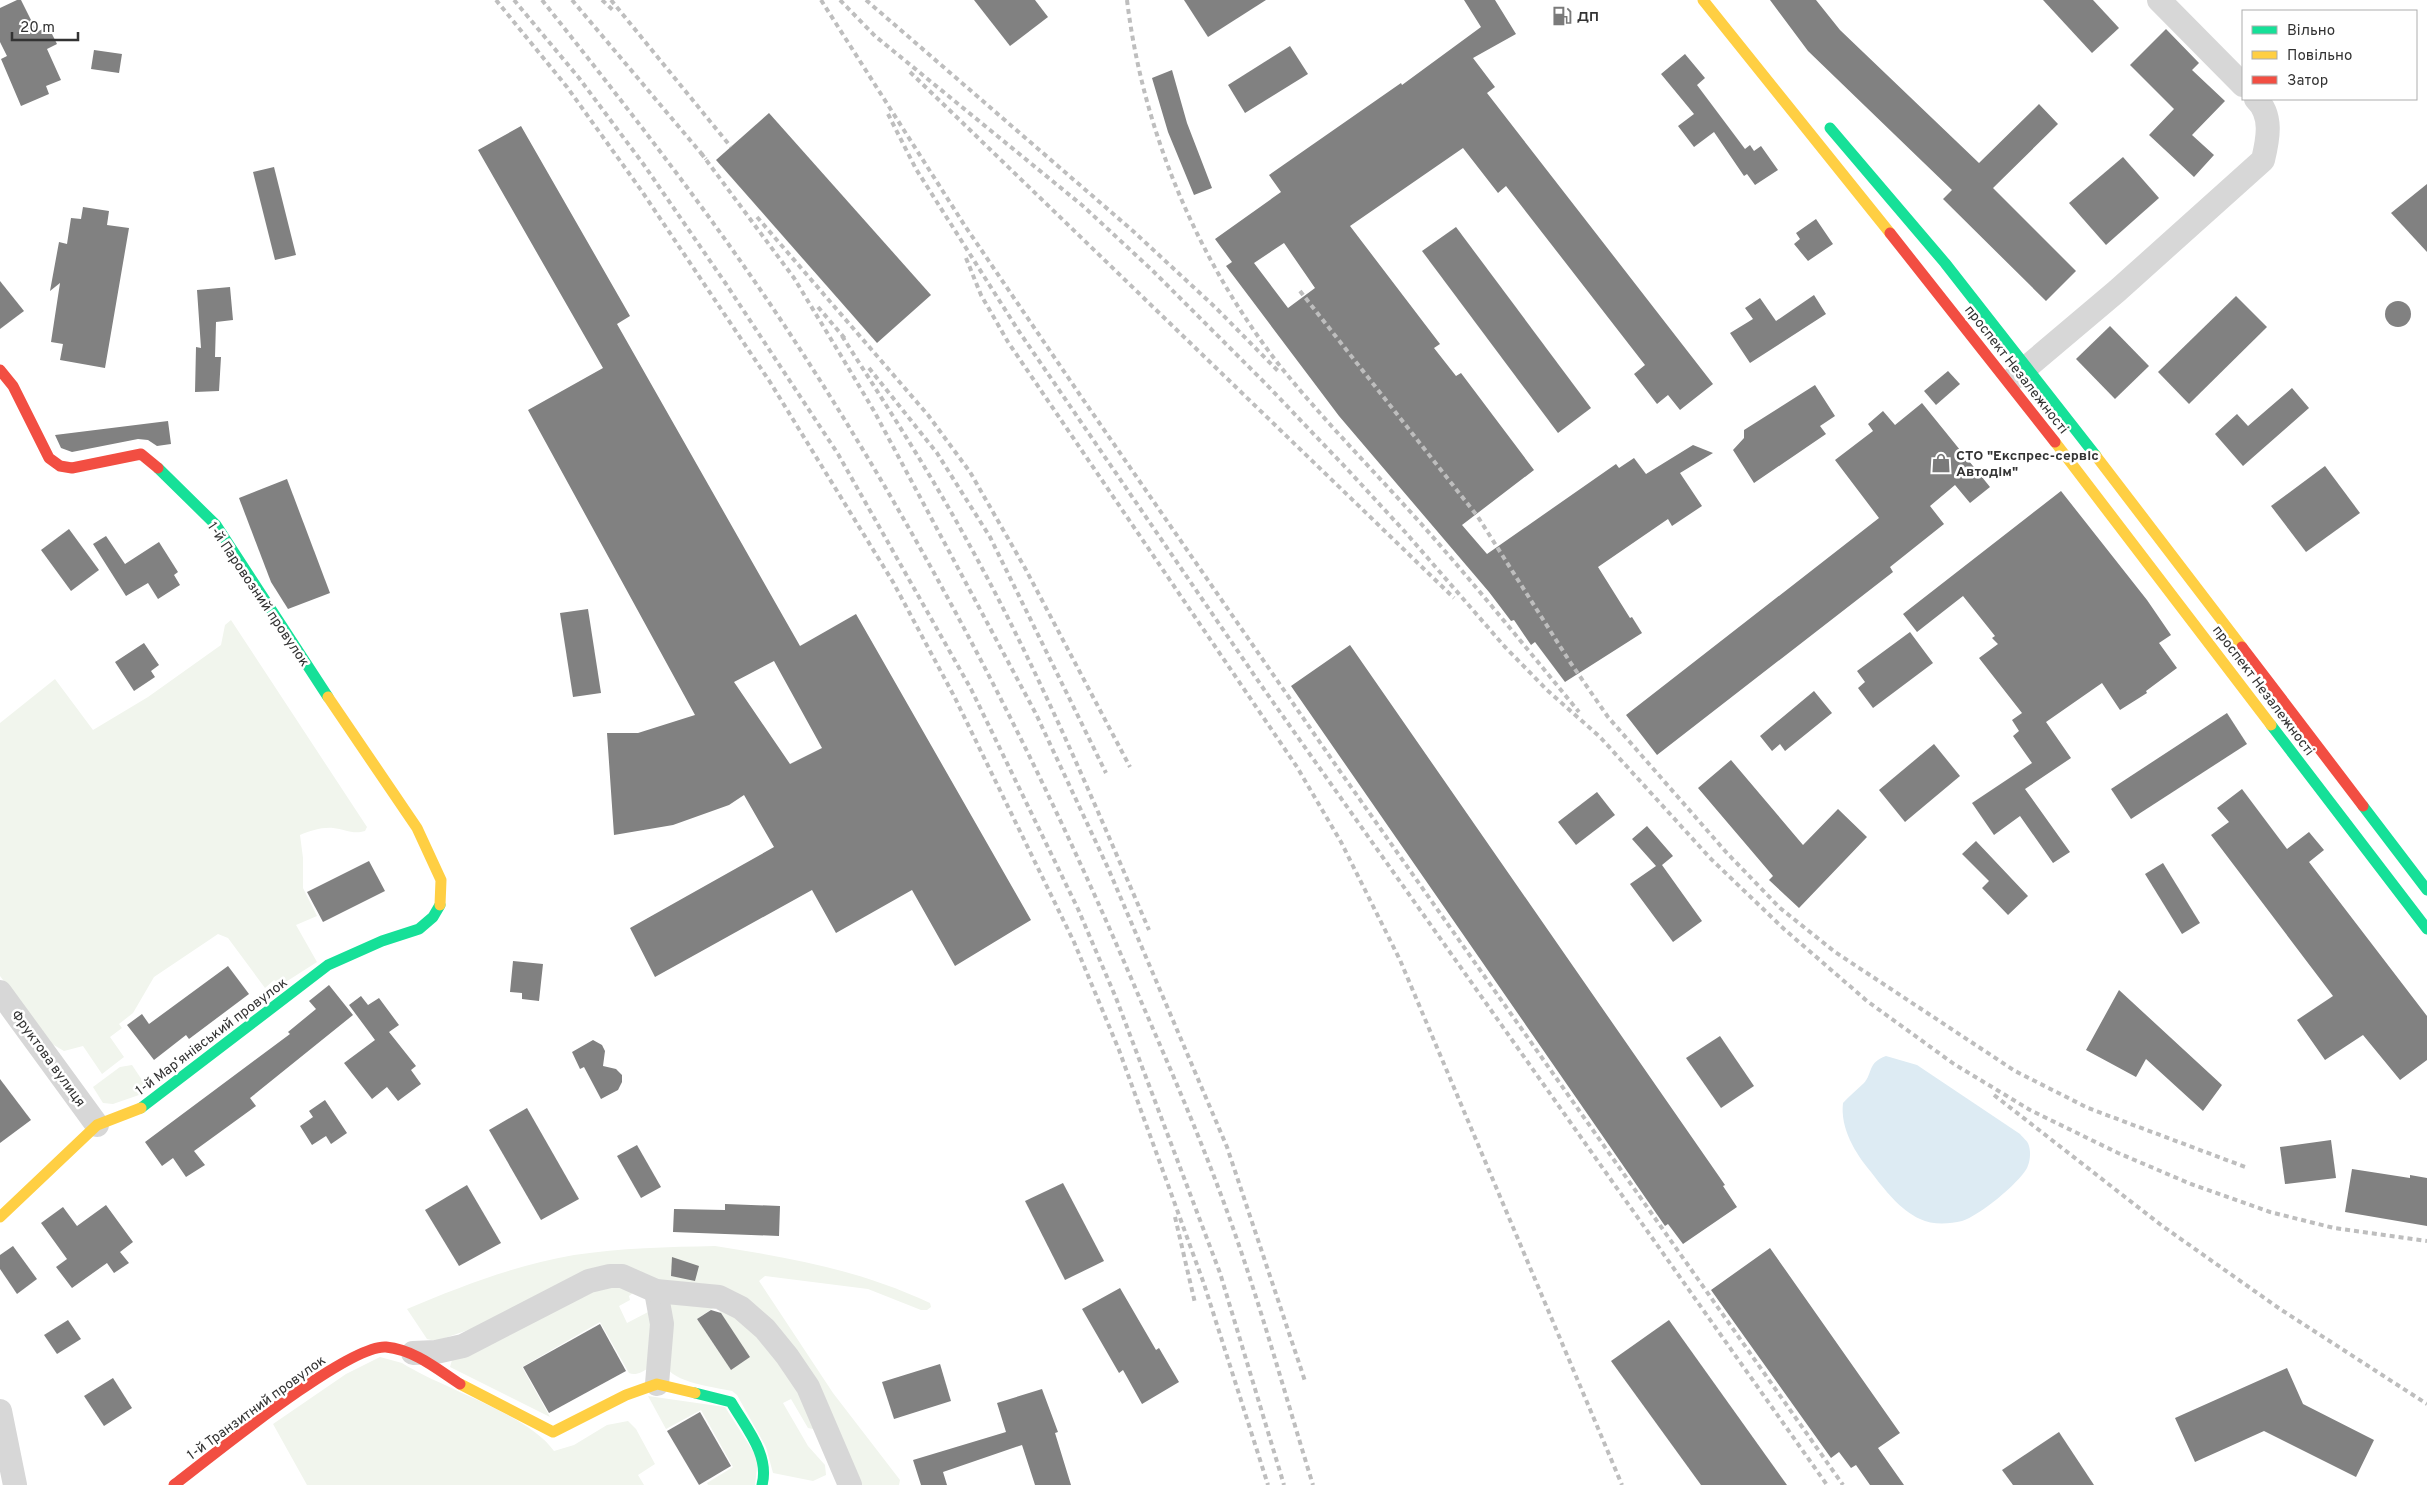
<svg xmlns="http://www.w3.org/2000/svg" width="2427" height="1485" viewBox="0 0 2427 1485" font-family="Overpass,sans-serif">
	<style>
		.green { fill: #f1f5ed; fill-rule: evenodd }
		.water { fill: #ddebf3 }
		.building { fill: #818181; fill-rule: evenodd }
		.lines { fill: none; stroke-linecap: round; stroke-linejoin: round }
		.street { stroke: #d7d7d7; stroke-width: 24 }
		.fast { stroke: #16e098; stroke-width: 11 }
		.slow { stroke: #ffcf43; stroke-width: 11 }
		.jam { stroke: #f24e42; stroke-width: 11 }
		.rail { stroke: #bebebe; stroke-width: 4; stroke-dasharray: 5 4; stroke-linecap: butt }
		.labels { text-anchor: middle; stroke-width: 5; stroke-linejoin: round; paint-order: stroke }
		.poi-label { font-size: 14px; font-weight: bold; fill: #333; stroke: #fff; text-anchor: start }
		.street-label { font-size: 14px; fill: #333; stroke: #fff }
	</style>
	<rect width="100%" height="100%" fill="#fff"/>
	<g class="green">
		<path d="M231,620l136,207 -2,4c-12,4 -20,-2 -32,-3 -11,-1 -23,3 -33,7l3,23v30l14,28 -21,9 21,37 -36,23 -7,-5 -9,8 -37,-50 -10,-4 -64,43 -21,36 -14,11 3,4 -12,9 14,20 -22,17 -19,-28 -19,5 -12,-7 -52,-68v-253l55,-44 38,51 55,-33 73,-52 4,-20z"/>
		<polygon points="132,1065 144,1083 139,1095 113,1104 103,1103 93,1087 120,1067"/>
		<path d="M715,1246c78,12 144,24 215,57l1,4 -4,3h-6l-53,-21 -103,-13 -6,5 74,112 67,87 -1,5h-40l-84,-154 -116,-50 -26,-7 -197,67 -9,-2 -20,-30c54,-23 109,-44 167,-54 47,-7 94,-8 141,-9z"/>
		<path d="M608,1284l26,8 -5,4 1,4 -11,6 8,17 23,-12 5,12 -7,45c-5,4 -13,8 -19,5l-29,-51 -78,45 28,50 -100,-50 2,-7z"/>
		<path d="M674,1300c21,0 41,1 59,12 19,11 101,99 80,117l-5,-1 -17,-29 -8,4 25,43 17,19 1,10 -13,6 -40,-8 -7,-26 -29,-52 -5,-4c-18,-4 -59,-8 -67,-26l4,-62zM716,1306l33,51 -18,12 -34,-50z"/>
		<path d="M380,1357l22,6c41,26 126,51 152,88l20,-6 33,-20 21,-4 8,8 19,35 -17,11 6,10h-337l-34,-61 73,-50z"/>
		<polygon points="648,1396 725,1407 758,1459 755,1485 708,1485 707,1483 733,1467 701,1410 666,1429"/>
	</g>
	<path class="water" d="M1886,1056l31,9 103,69c3,4 8,7 9,12 2,7 1,16 -2,22 -9,16 -48,48 -65,53 -13,3 -30,4 -42,-2 -20,-9 -36,-30 -49,-47 -16,-19 -31,-44 -28,-69 6,-7 14,-13 21,-20 9,-10 3,-20 22,-27z"/>
	<g class="building">
		<polygon points="17,0 21,0 37,32 48,26 57,44 47,49 61,80 46,86 49,94 21,106 1,59 7,56 0,42 0,8"/>
		<polygon points="974,0 1035,0 1048,17 1010,46"/>
		<polygon points="1184,0 1266,0 1208,37"/>
		<path d="M1464,0h31l21,34 -43,24 22,29 -8,6 226,291 -33,26 -12,-15 -11,9 -23,-30 11,-9 -139,-179 -8,7 -35,-45 -113,78 90,118 -6,4 22,28 5,-3 73,97 -72,55 25,29 129,-90 3,4 15,-10 12,16 47,-29 20,8 -33,20 22,33 -30,20 -4,-7 -70,48 32,51 2,-1 10,16 -77,49 -30,-40 -4,3 -17,-25 -3,1 -22,-29 -150,-176 -113,-150 6,-4 -17,-23 66,-47 -12,-17 132,-92 1,2 79,-58zM1284,243l31,45 -27,20 -34,-45z"/>
		<polygon points="1770,0 1816,0 1840,30 1979,163 2039,104 2058,124 1993,188 2076,271 2046,301 1943,199 1952,190 1808,51"/>
		<polygon points="2043,0 2093,0 2119,28 2092,53"/>
		<polygon points="2166,29 2199,63 2192,70 2225,101 2192,135 2214,155 2194,177 2149,135 2174,109 2130,65"/>
		<polygon points="1290,46 1308,74 1245,113 1228,85"/>
		<polygon points="94,50 122,54 119,73 91,69"/>
		<polygon points="1685,54 1705,78 1697,85 1745,149 1750,145 1754,151 1761,146 1778,170 1755,185 1747,174 1744,176 1714,132 1694,147 1678,126 1694,114 1661,74"/>
		<polygon points="1172,70 1187,123 1212,188 1194,195 1168,132 1152,78"/>
		<polygon points="769,113 931,295 877,343 716,160"/>
		<path d="M521,126l109,190 -13,8 183,322 56,-32 175,306 -76,46 -43,-76 -76,43 -24,-43 -157,87 -25,-49 144,-81 -30,-52 -15,10 -56,20 -59,10 -7,-102h31l57,-18 -167,-305 75,-42 -125,-218zM774,661l48,87 -32,16 -56,-82z"/>
		<polygon points="2123,157 2159,198 2106,245 2069,203"/>
		<polygon points="274,167 296,255 275,260 253,172"/>
		<polygon points="2427,184 2427,252 2391,213"/>
		<polygon points="83,207 109,211 107,225 129,228 105,368 60,360 63,344 51,342 60,283 50,291 59,242 67,244 71,218 81,219"/>
		<polygon points="1816,219 1833,244 1808,261 1794,244 1800,239 1796,233"/>
		<polygon points="1456,227 1591,408 1558,433 1422,251"/>
		<polygon points="0,281 24,311 0,329"/>
		<polygon points="230,287 233,320 216,322 215,357 221,357 219,391 195,392 196,347 201,348 197,290"/>
		<polygon points="1814,295 1826,314 1750,363 1730,333 1753,319 1745,308 1760,298 1776,321"/>
		<polygon points="2236,296 2267,327 2189,404 2158,372"/>
		<circle cx="2398" cy="314" r="13"/>
		<polygon points="2110,326 2149,366 2115,399 2076,359"/>
		<polygon points="1948,371 1960,384 1936,405 1924,391"/>
		<polygon points="1815,385 1835,416 1820,426 1826,434 1754,483 1733,450 1744,438 1744,430"/>
		<polygon points="2292,388 2309,408 2243,466 2215,434 2237,414 2248,426"/>
		<polygon points="1922,403 1990,487 1970,503 1955,485 1930,506 1944,524 1890,567 1893,572 1657,755 1626,715 1879,518 1835,460 1873,431 1868,424 1883,411 1895,425"/>
		<polygon points="168,421 171,444 157,446 148,440 138,439 72,452 61,448 55,435"/>
		<polygon points="2325,466 2360,513 2306,552 2271,506"/>
		<polygon points="287,479 330,593 288,609 271,582 239,498"/>
		<polygon points="2061,491 2147,600 2171,635 2159,643 2177,668 2146,691 2147,693 2120,710 2102,683 2046,722 2071,758 2025,789 2070,852 2053,863 2020,816 1994,835 1972,803 2032,763 2013,736 2019,731 2012,720 2022,713 1979,658 1998,644 1992,638 1995,636 1963,596 1917,632 1903,614"/>
		<polygon points="69,529 99,570 71,591 41,550"/>
		<polygon points="106,536 125,564 159,542 178,572 174,575 180,585 158,599 148,583 126,596 93,544"/>
		<polygon points="588,609 601,693 573,697 560,613"/>
		<polygon points="1910,632 1933,663 1873,708 1858,688 1865,682 1857,671"/>
		<polygon points="144,643 159,665 151,671 155,677 134,691 115,662"/>
		<polygon points="1350,645 1725,1185 1723,1186 1737,1207 1683,1244 1668,1224 1665,1226 1291,686"/>
		<polygon points="1814,691 1832,713 1785,751 1780,744 1772,751 1760,736"/>
		<polygon points="2227,713 2247,744 2131,819 2111,789"/>
		<polygon points="1934,744 1960,776 1905,822 1879,790"/>
		<polygon points="1731,760 1803,845 1838,809 1867,837 1799,908 1769,880 1773,876 1698,788"/>
		<polygon points="2242,789 2287,849 2309,832 2324,850 2309,862 2427,1016 2427,1060 2400,1080 2363,1035 2325,1060 2297,1020 2333,996 2211,835 2229,822 2217,808"/>
		<polygon points="1597,792 1615,815 1576,845 1558,822"/>
		<polygon points="1647,826 1673,856 1662,865 1702,921 1673,942 1630,884 1656,866 1632,839"/>
		<polygon points="1976,841 2028,896 2008,915 1982,888 1989,881 1962,854"/>
		<polygon points="369,861 385,891 323,922 307,892"/>
		<polygon points="2163,863 2200,923 2182,934 2145,874"/>
		<polygon points="513,961 543,964 539,1001 522,999 522,993 510,992"/>
		<polygon points="228,966 249,994 189,1039 186,1035 154,1060 127,1025 142,1014 149,1024"/>
		<polygon points="329,985 353,1015 250,1098 256,1106 194,1151 205,1165 186,1177 173,1158 162,1166 145,1142 290,1034 288,1032 316,1009 309,1001"/>
		<polygon points="2119,990 2222,1085 2203,1111 2146,1059 2136,1077 2086,1050"/>
		<polygon points="361,996 368,1005 379,998 399,1025 389,1032 416,1066 411,1070 421,1084 398,1101 387,1087 372,1099 344,1063 375,1040 349,1005"/>
		<polygon points="1720,1036 1754,1086 1721,1108 1686,1058"/>
		<polygon points="593,1040 602,1045 605,1051 603,1066 616,1069 622,1075 622,1082 618,1090 601,1099 584,1067 580,1069 572,1052"/>
		<polygon points="0,1079 31,1120 0,1143"/>
		<polygon points="325,1100 347,1133 331,1144 326,1136 312,1145 300,1126 313,1117 309,1111"/>
		<polygon points="527,1108 579,1199 541,1220 489,1130"/>
		<polygon points="2331,1140 2336,1178 2285,1184 2280,1147"/>
		<polygon points="637,1145 661,1187 641,1198 617,1156"/>
		<polygon points="2352,1169 2410,1178 2410,1175 2427,1178 2427,1226 2345,1212"/>
		<polygon points="1063,1183 1104,1261 1065,1280 1025,1201"/>
		<polygon points="467,1185 501,1243 459,1266 425,1210"/>
		<polygon points="725,1204 780,1206 779,1236 673,1232 674,1209 725,1210"/>
		<polygon points="106,1205 133,1242 120,1252 129,1263 114,1273 107,1263 72,1288 56,1267 67,1259 41,1223 63,1207 77,1226"/>
		<polygon points="13,1246 37,1279 17,1294 0,1269 0,1255"/>
		<polygon points="1770,1248 1900,1433 1878,1448 1904,1485 1870,1485 1856,1465 1851,1468 1839,1452 1831,1458 1711,1290"/>
		<polygon points="672,1257 699,1266 695,1281 671,1276"/>
		<polygon points="1120,1288 1156,1350 1159,1348 1179,1382 1142,1404 1123,1370 1119,1373 1082,1309"/>
		<polygon points="711,1310 721,1313 750,1357 731,1370 697,1319"/>
		<polygon points="68,1320 81,1339 57,1354 44,1335"/>
		<polygon points="1669,1320 1787,1485 1701,1485 1611,1361"/>
		<polygon points="600,1324 626,1371 549,1413 523,1367"/>
		<polygon points="940,1364 951,1401 894,1419 882,1382"/>
		<polygon points="2287,1368 2303,1404 2374,1440 2356,1477 2264,1431 2195,1462 2175,1418"/>
		<polygon points="113,1378 132,1408 104,1426 84,1396"/>
		<polygon points="1042,1389 1058,1432 1055,1433 1071,1485 1035,1485 1022,1445 943,1472 947,1485 921,1485 913,1460 1006,1432 997,1403"/>
		<polygon points="700,1412 731,1466 699,1485 667,1431"/>
		<polygon points="2059,1432 2094,1485 2013,1485 2002,1470"/>
	</g>
	<g class="lines">
		<g class="street">
			<polyline points="2159,0 2243,85"/>
			<path d="M2014,378l103,-87 146,-131c5,-21 10,-45 -7,-61"/>
			<polyline points="0,992 97,1125"/>
			<polyline points="656,1291 662,1324 657,1384"/>
			<polyline points="413,1353 436,1352 463,1346 589,1281 610,1276 622,1276 656,1291 719,1297 741,1308 765,1329 787,1356 808,1387 850,1485"/>
			<polyline points="0,1411 15,1485"/>
		</g>
		<g class="fast">
			<polyline points="1830,128 1945,263 2096,456"/>
			<polyline points="158,468 216,525 328,697"/>
			<polyline points="2271,725 2427,929"/>
			<polyline points="2363,806 2427,890"/>
			<polyline points="141,1108 328,965 382,941 419,929 433,917 440,905"/>
			<path d="M695,1393l36,9c15,26 39,53 31,83"/>
		</g>
		<g class="slow">
			<polyline points="1703,0 1890,233"/>
			<polyline points="2055,442 2271,725"/>
			<polyline points="2096,456 2242,647"/>
			<polyline points="328,697 417,828 441,880 440,905"/>
			<polyline points="0,1217 97,1125 141,1108"/>
			<polyline points="460,1384 553,1432 626,1395 657,1384 695,1393"/>
		</g>
		<g class="jam">
			<polyline points="1890,233 2055,442"/>
			<polyline points="0,370 13,386 49,458 60,466 72,468 141,454 158,468"/>
			<polyline points="2242,647 2363,806"/>
			<path d="M174,1485c37,-28 174,-141 212,-138 29,3 51,22 74,37"/>
		</g>
		<g class="rail">
			<polyline points="496,0 567,87 641,190 770,382 893,582 954,696 1074,942 1119,1050 1204,1284 1268,1485"/>
			<polyline points="514,0 579,78 644,165 726,284 838,454 971,689 1078,909 1116,998 1220,1273 1284,1485"/>
			<path d="M542,0c88,111 175,222 252,340 136,208 249,430 346,659 27,62 54,124 78,188 37,97 64,198 95,298"/>
			<polyline points="572,0 706,159"/>
			<polyline points="602,0 615,12"/>
			<polyline points="611,0 731,147"/>
			<polyline points="821,0 965,226 1080,395 1337,767 1843,1485"/>
			<polyline points="840,0 875,36 1083,206 1153,271 1265,383 1348,470 1406,533 1505,647 1547,690 1600,737 1711,859 1784,929 1867,1001 1954,1064 2030,1110 2118,1153 2191,1184 2270,1212 2334,1228 2427,1241"/>
			<polyline points="866,0 1133,231 1216,308 1278,371"/>
			<path d="M1127,0c16,132 71,261 153,366 45,56 96,107 144,161 53,60 104,123 155,185"/>
			<polyline points="910,72 1454,598"/>
			<polyline points="888,114 916,169 1018,330 1263,688 1827,1485"/>
			<polyline points="701,153 794,278 840,354 874,411 1036,714 1108,868 1227,1147 1305,1381"/>
			<polyline points="757,217 928,415 970,472 1025,568 1130,767"/>
			<polyline points="966,258 981,295 1008,342 1297,767 1341,842 1400,960 1622,1485"/>
			<polyline points="1300,291 1478,517 1570,662 1608,717 1726,852 1780,908 1835,952 2015,1071 2088,1108 2248,1168"/>
			<polyline points="818,307 847,341"/>
			<path d="M842,336c44,69 89,138 128,210 68,123 123,254 179,384"/>
			<polyline points="869,368 937,453 990,537 1106,773"/>
			<polyline points="1994,1095 2161,1225 2280,1309 2427,1404"/>
			<polyline points="1175,1217 1195,1303"/>
		</g>
	</g>
	<defs>
		<symbol id="fuel-bare" viewBox="-9 -9 18 18"><path d="M-5.5-6h7V0h2V4h1.3V-2.5L3-4.5l.8-.8L6-3V5H2.5V1h-1V6h-7ZM-4.2-4.7v3.2H.2V-4.7Z" fill="#7a7a7a" stroke="#fff" stroke-width="2.5" paint-order="stroke"/></symbol>
		<symbol id="shop-bare" viewBox="-9 -9 18 18"><path d="M-5-2.5h2.3a2.7 3.5 0 0 1 5.4 0H5L5.5 6h-11ZM-1.5-2.5h3a1.5 2.3 0 0 0-3 0Z" fill="#7a7a7a" stroke="#fff" stroke-width="2.5" paint-order="stroke"/></symbol>
	</defs>
	<g fill-rule="evenodd">
		<use href="#fuel-bare" x="1548" y="2" width="28" height="28"/>
		<use href="#shop-bare" x="1927" y="449" width="28" height="28"/>
	</g>
	<g class="labels">
		<g class="poi-label">
			<text x="1577" y="21">ДП</text>
			<text x="1956" y="460">СТО "Експрес-сервіс<tspan x="1956" dy="16">Автодім"</tspan></text>
		</g>
		<g class="street-label">
			<text transform="translate(2017 369) rotate(52)" y="5">проспект Незалежності</text>
			<text transform="translate(259 594) rotate(56)" y="5">1-й Паровозний провулок</text>
			<text transform="translate(2264 690) rotate(53)" y="5">проспект Незалежності</text>
			<text transform="translate(211 1036) rotate(-37)" y="5">1-й Марʼянівський провулок</text>
			<text transform="translate(49 1058) rotate(54)" y="5">Фруктова вулиця</text>
			<text transform="translate(256 1407) rotate(-36)" y="5">1-й Транзитний провулок</text>
		</g>
	</g>
	<rect x="2242" y="10" width="175" height="90" fill="#ffffff" stroke="#adadad"/>
	<rect x="2252" y="26" width="25" height="8" fill="#16e098" stroke="#adadad"/>
	<text x="2287" y="35" font-size="15" fill="#333333">Вільно</text>
	<rect x="2252" y="51" width="25" height="8" fill="#ffcf43" stroke="#adadad"/>
	<text x="2287" y="60" font-size="15" fill="#333333">Повільно</text>
	<rect x="2252" y="76" width="25" height="8" fill="#f24e42" stroke="#adadad"/>
	<text x="2287" y="85" font-size="15" fill="#333333">Затор</text>
	<path d="M12 32v8h66v-8" fill="none" stroke="#333333" stroke-width="2.5"/>
	<text x="20" y="32" font-size="15" fill="#333333" stroke="#ffffff" stroke-width="4" paint-order="stroke">20 m</text>
</svg>
